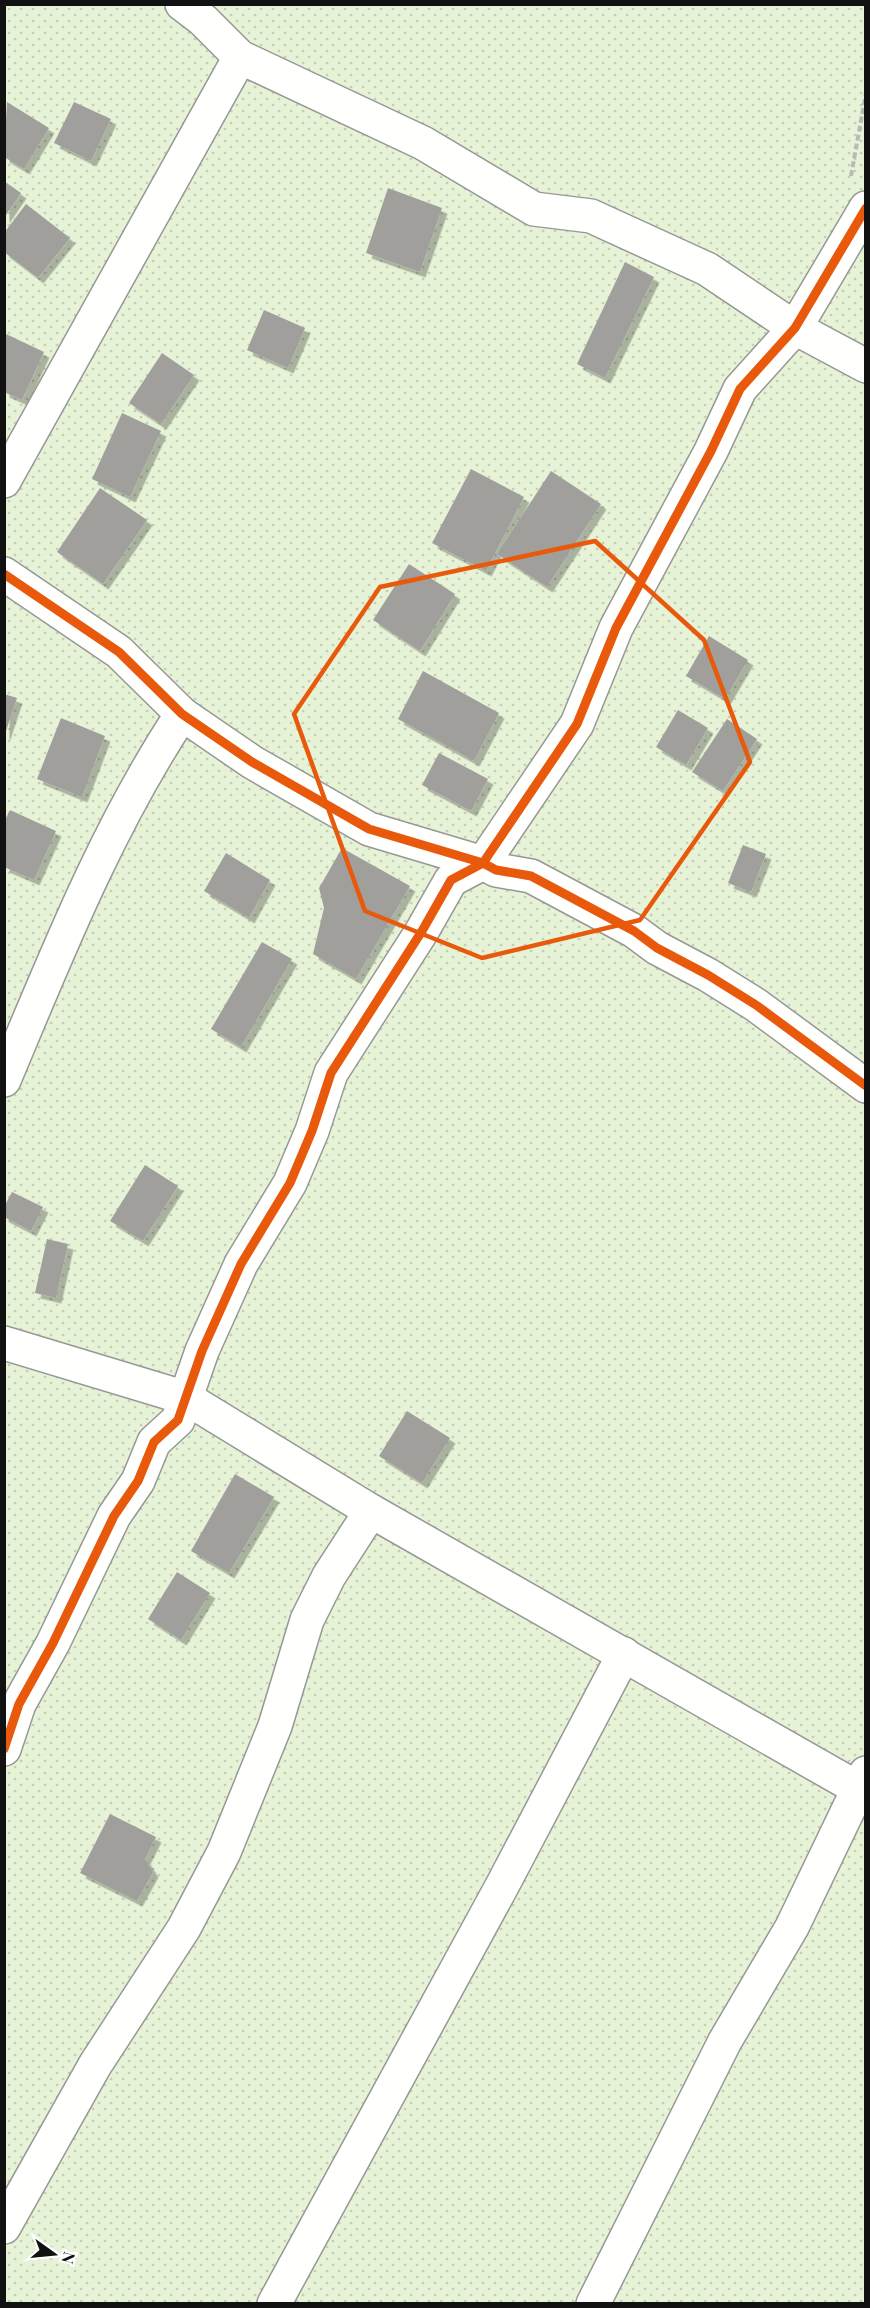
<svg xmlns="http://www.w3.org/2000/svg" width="870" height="2308" viewBox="0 0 870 2308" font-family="'Playfair Display',serif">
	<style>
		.grass { fill: url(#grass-dots) }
		.building { fill: #a19f9c; filter: url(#shadow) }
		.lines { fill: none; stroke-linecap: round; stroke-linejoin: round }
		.street-casing { stroke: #979795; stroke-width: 36 }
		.path { stroke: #b9b9b8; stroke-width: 4; stroke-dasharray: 6 3; stroke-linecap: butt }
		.street { stroke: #fffffe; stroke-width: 33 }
		.cycleway-casing { stroke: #fff; stroke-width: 13 }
		.cycleway { stroke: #e8590c; stroke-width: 9 }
		.marked { fill: none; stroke: #e8590c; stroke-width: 4.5; stroke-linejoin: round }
	</style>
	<defs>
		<pattern id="grass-dots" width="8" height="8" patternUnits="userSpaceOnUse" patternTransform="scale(1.5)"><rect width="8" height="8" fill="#e7f3d7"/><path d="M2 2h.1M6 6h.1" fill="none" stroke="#c5cfb8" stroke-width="1.8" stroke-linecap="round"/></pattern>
		<filter id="shadow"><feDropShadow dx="5.5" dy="5.5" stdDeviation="0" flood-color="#0004"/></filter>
	</defs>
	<rect width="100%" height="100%" fill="#fdfcf7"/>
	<rect class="grass" x="5" y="5" width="860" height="2298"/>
	<g class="building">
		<polygon points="7,102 49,128 24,169 4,157"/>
		<polygon points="74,102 111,119 91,161 54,143"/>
		<polygon points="4,181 21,193 4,218"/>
		<polygon points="388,188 442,208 420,272 366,253"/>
		<polygon points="26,204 70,238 38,278 4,252 4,233"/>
		<polygon points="625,262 654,277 605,378 577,364"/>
		<polygon points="264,310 305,328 288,368 247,350"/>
		<polygon points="4,333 44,352 22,400 4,392"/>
		<polygon points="162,353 194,375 161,424 129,403"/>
		<polygon points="122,413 161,431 130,497 92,479"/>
		<polygon points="471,469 524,497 486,571 432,543"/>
		<polygon points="551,471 601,504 547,587 497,554"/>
		<polygon points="100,488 147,520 103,584 57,552"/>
		<polygon points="409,564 455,594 420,651 373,620"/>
		<polygon points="709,636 748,660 725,699 686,676"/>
		<polygon points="423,671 499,713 474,761 398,719"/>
		<polygon points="4,694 17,698 5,734 4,734"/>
		<polygon points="678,710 708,728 686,765 656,747"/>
		<polygon points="61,718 105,736 82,797 37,779"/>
		<polygon points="727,719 757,739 723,791 692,772"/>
		<polygon points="439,753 488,779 471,811 422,785"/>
		<polygon points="10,810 56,831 34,880 4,867 4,822"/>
		<polygon points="743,845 766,854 751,892 728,883"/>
		<polygon points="342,848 410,886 356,979 313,954 324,908 319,888"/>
		<polygon points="226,853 270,880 249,918 204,891"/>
		<polygon points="262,942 292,959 241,1047 211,1029"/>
		<polygon points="145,1165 178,1186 143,1241 110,1221"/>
		<polygon points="12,1192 43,1207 31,1231 4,1217 4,1207"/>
		<polygon points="47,1239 68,1244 56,1298 35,1293"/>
		<polygon points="407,1411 450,1438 422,1483 379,1456"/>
		<polygon points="235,1474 274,1497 229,1573 191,1551"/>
		<polygon points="177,1572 210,1593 181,1640 148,1619"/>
		<polygon points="110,1814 156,1837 145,1859 153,1872 137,1901 80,1873"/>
	</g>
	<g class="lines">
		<defs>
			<g id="street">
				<polyline points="182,4 203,20 240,57 423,143 534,209 591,216 707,269 795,328 866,366"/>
				<polyline points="4,481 240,57"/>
				<polyline points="4,574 119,652 182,714 252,762 369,829 483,863 496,870 531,876 634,931 657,948 708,975 756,1005 866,1086"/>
				<path d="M4,1080c52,-124 103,-253 178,-366"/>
				<polyline points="4,1343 186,1398 371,1511 866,1793"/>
				<polyline points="4,1749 19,1704 53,1643 114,1516 138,1481 154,1442 178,1420 202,1351 241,1264 290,1183 312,1131 331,1073 422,931 451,880 483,863 577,724 616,628 711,451 740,389 795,328 866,208"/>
				<polyline points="4,2227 95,2065 184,1928 224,1852 275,1726 307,1620 329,1576 371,1511"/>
				<polyline points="274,2304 502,1886 624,1654"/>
				<polyline points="593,2304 725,2041 792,1927 866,1773"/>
			</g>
		</defs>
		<use href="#street" class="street-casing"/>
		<polyline class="path" points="851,176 866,93"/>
		<use href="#street" class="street"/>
		<defs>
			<g id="cycleway">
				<polyline points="4,574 119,652 182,714 252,762 369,829 483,863 496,870 531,876 634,931 657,948 708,975 756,1005 866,1086"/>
				<polyline points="4,1749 19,1704 53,1643 114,1516 138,1481 154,1442 178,1420 202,1351 241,1264 290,1183 312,1131 331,1073 422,931 451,880 483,863 577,724 616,628 711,451 740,389 795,328 866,208"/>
			</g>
		</defs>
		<use href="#cycleway" class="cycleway-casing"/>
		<use href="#cycleway" class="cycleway"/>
	</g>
	<path class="marked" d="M595,541l109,99 46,122 -110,158 -158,38 -117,-47 -71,-197 86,-127z"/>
	<rect width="870" height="2308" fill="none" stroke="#111111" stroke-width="12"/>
	<g transform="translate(54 2254) rotate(105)" stroke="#ffffff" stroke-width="4.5" paint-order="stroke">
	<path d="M0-4.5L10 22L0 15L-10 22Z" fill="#111111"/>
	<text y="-9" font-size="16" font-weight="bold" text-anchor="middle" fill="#111111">N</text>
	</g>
</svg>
